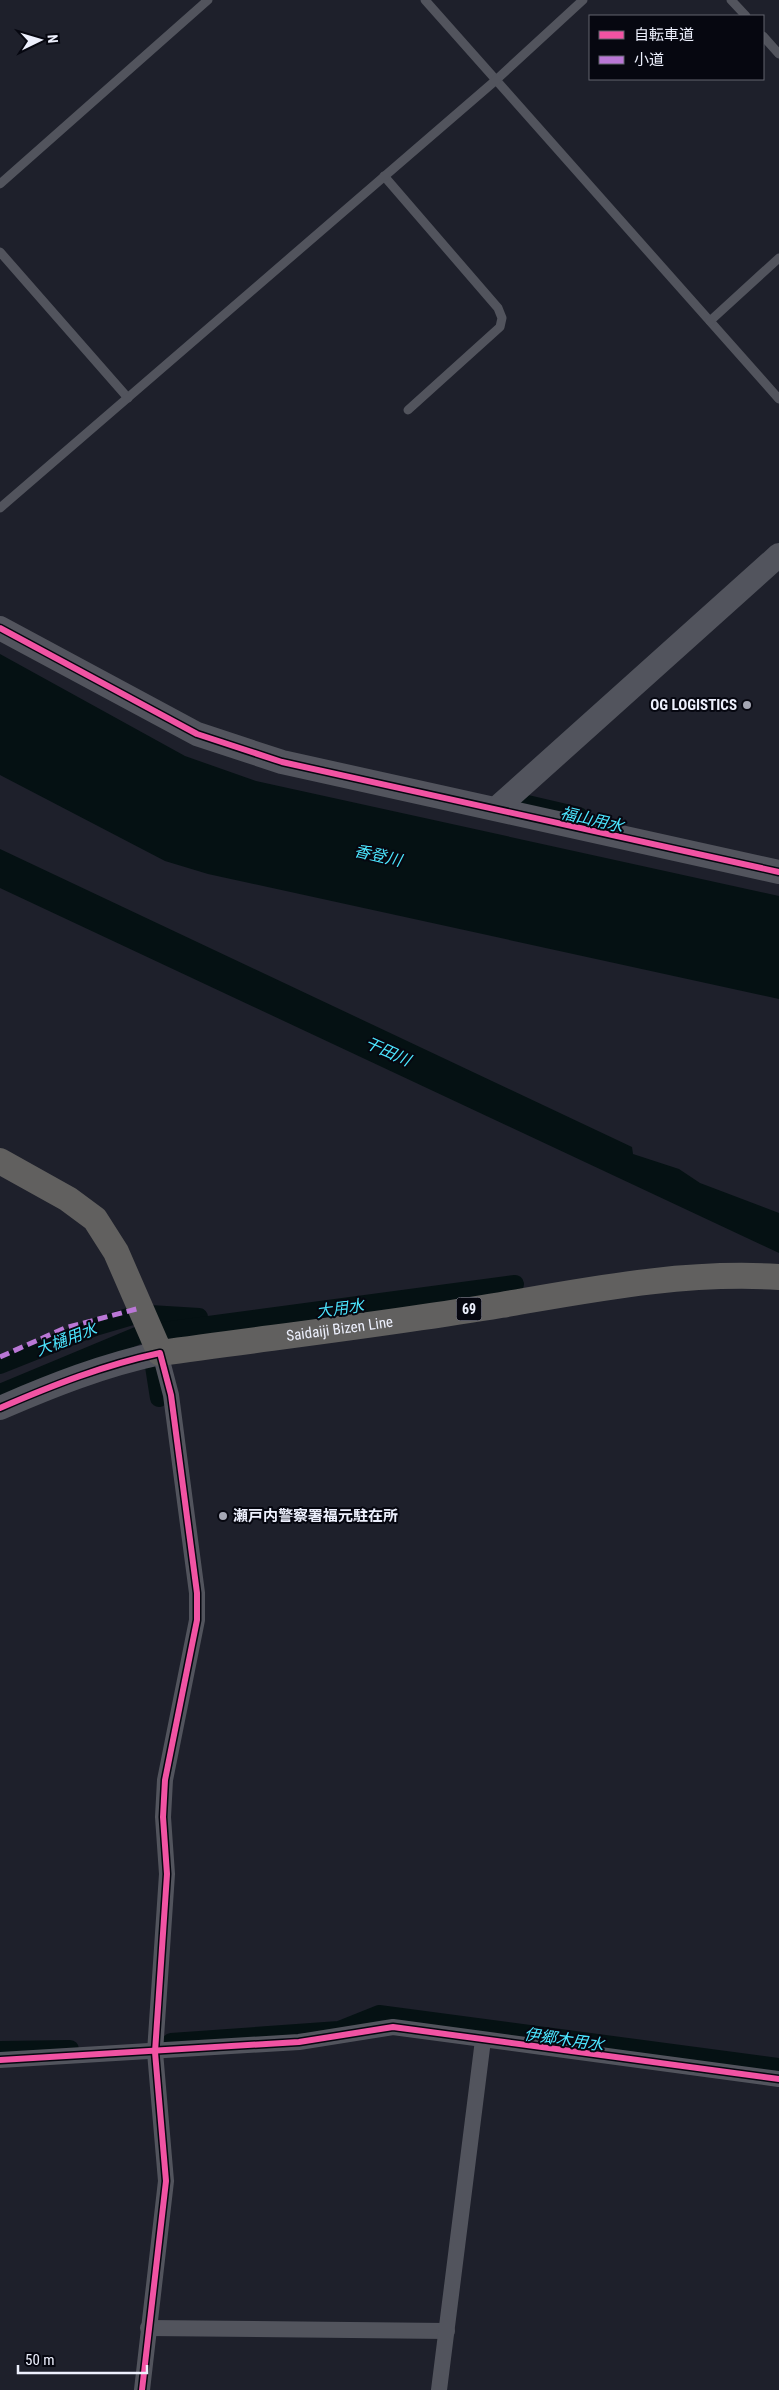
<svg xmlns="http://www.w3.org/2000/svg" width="779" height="2390" viewBox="0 0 779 2390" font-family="'Roboto Condensed','Noto Sans JP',sans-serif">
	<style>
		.water { fill: #051113 }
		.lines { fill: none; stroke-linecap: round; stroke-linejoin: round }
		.canal { stroke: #051113; stroke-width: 18 }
		.lane { stroke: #52545d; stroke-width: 9 }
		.street { stroke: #52545d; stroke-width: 16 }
		.secondary { stroke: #52545d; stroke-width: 24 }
		.primary { stroke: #61605f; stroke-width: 26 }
		.quiet { stroke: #ba77d6; stroke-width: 5; stroke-dasharray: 10 5; stroke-linecap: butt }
		.cycleway-casing { stroke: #060710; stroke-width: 9 }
		.cycleway { stroke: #f153a3; stroke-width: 6 }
		.poi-dot { fill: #a5a7b4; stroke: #060710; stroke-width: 2 }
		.labels { text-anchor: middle; stroke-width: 4; stroke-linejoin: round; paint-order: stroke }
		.shield { fill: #060710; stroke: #a8aab6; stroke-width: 1 }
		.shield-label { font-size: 14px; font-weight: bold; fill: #edf0fd }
		.poi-label { font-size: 15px; font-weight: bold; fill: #edf0fd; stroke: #060710; text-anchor: end }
		.street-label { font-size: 15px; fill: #edf0fd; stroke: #060710 }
		.water-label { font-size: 16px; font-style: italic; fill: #4ce5fe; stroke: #060710 }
	</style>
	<rect width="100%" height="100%" fill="#1e202b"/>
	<g class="water">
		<polygon points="0,654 185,756 256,781 779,896 779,999 208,874 165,861 0,775"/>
		<polygon points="0,849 632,1147 633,1154 679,1169 700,1183 779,1213 779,1253 0,888"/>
	</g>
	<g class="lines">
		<g class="canal">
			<polyline points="523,803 579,816"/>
			<polyline points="150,1314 199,1317"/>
			<polyline points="164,1331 515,1284"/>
			<polyline points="0,1365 98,1326 132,1316"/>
			<polyline points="154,1366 159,1398"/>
			<polyline points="0,1393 139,1335"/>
			<polyline points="171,2042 339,2030 379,2014 779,2067"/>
			<polyline points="0,2050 70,2049"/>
		</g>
		<g class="lane">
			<polyline points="425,0 779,399"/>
			<polyline points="731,0 746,16"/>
			<polyline points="763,36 779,54"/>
			<polyline points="384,176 498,308 502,318 500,327 408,410"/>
			<polyline points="0,184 208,0"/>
			<polyline points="0,252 128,398"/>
			<polyline points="710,321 779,258"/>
			<polyline points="0,508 496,80 583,0"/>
		</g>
		<g class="street">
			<polyline points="0,2060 299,2042 393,2027 779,2079"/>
			<polyline points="148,2328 447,2331"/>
			<polyline points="142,2390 166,2181 155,2052 167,1874 163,1817 165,1780 197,1620 197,1593 171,1395 160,1353"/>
			<polyline points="439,2390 483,2040"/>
		</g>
		<g class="secondary">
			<polyline points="0,628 197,734 282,762 779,872"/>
			<polyline points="497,808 779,555"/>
			<path d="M0,1408c53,-23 104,-43 160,-55"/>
		</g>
		<path class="primary" id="s1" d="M0,1161l68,38 27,20 21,33 44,101c114,-16 228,-29 341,-48 93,-16 184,-34 278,-28"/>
		<polyline class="quiet" points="0,1357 65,1328 140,1308"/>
		<defs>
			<g id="cycleway">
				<polyline points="0,628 197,734 282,762 779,872"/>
				<path d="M0,1408c53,-23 104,-43 160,-55l11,42 26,198v27l-32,160 -2,37 4,57 -12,178 11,129 -24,209"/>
				<polyline points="0,2060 299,2042 393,2027 779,2079"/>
			</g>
		</defs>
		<use href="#cycleway" class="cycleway-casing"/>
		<use href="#cycleway" class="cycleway"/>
	</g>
	<g class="poi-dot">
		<circle cx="747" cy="705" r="5"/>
		<circle cx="223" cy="1516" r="5"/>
	</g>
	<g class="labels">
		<rect class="shield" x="456.5" y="1297.5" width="25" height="23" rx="4"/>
		<g class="shield-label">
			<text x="469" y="1314">69</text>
		</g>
		<g class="poi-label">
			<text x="737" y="710">OG LOGISTICS</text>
			<text x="233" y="1521" text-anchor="start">瀬戸内警察署福元駐在所</text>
		</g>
		<g class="street-label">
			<text dy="5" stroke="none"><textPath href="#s1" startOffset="442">Saidaiji Bizen Line</textPath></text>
		</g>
		<g class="water-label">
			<text transform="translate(592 819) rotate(13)" y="6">福山用水</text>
			<text transform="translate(378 855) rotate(13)" y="6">香登川</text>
			<text transform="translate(388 1051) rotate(24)" y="6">干田川</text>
			<text transform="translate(340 1308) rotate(-8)" y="6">大用水</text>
			<text transform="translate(66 1339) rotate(-21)" y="6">大樋用水</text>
			<text transform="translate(564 2039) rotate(8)" y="6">伊郷木用水</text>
		</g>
	</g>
	<rect x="589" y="15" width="175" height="65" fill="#060710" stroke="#62646f"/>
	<rect x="599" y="31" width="25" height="8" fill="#f153a3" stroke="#62646f"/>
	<text x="634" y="40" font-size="15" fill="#edf0fd">自転車道</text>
	<rect x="599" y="56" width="25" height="8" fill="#ba77d6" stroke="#62646f"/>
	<text x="634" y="65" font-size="15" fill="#edf0fd">小道</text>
	<g transform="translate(40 40) rotate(85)" stroke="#060710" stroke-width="4" paint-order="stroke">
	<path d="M0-4L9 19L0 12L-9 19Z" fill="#edf0fd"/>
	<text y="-8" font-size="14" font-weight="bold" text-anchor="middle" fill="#edf0fd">N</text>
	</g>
	<path d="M18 2365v8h129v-8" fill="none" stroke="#edf0fd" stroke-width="2.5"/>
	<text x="25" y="2365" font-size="15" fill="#edf0fd" stroke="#060710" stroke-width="4" paint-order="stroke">50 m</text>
</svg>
